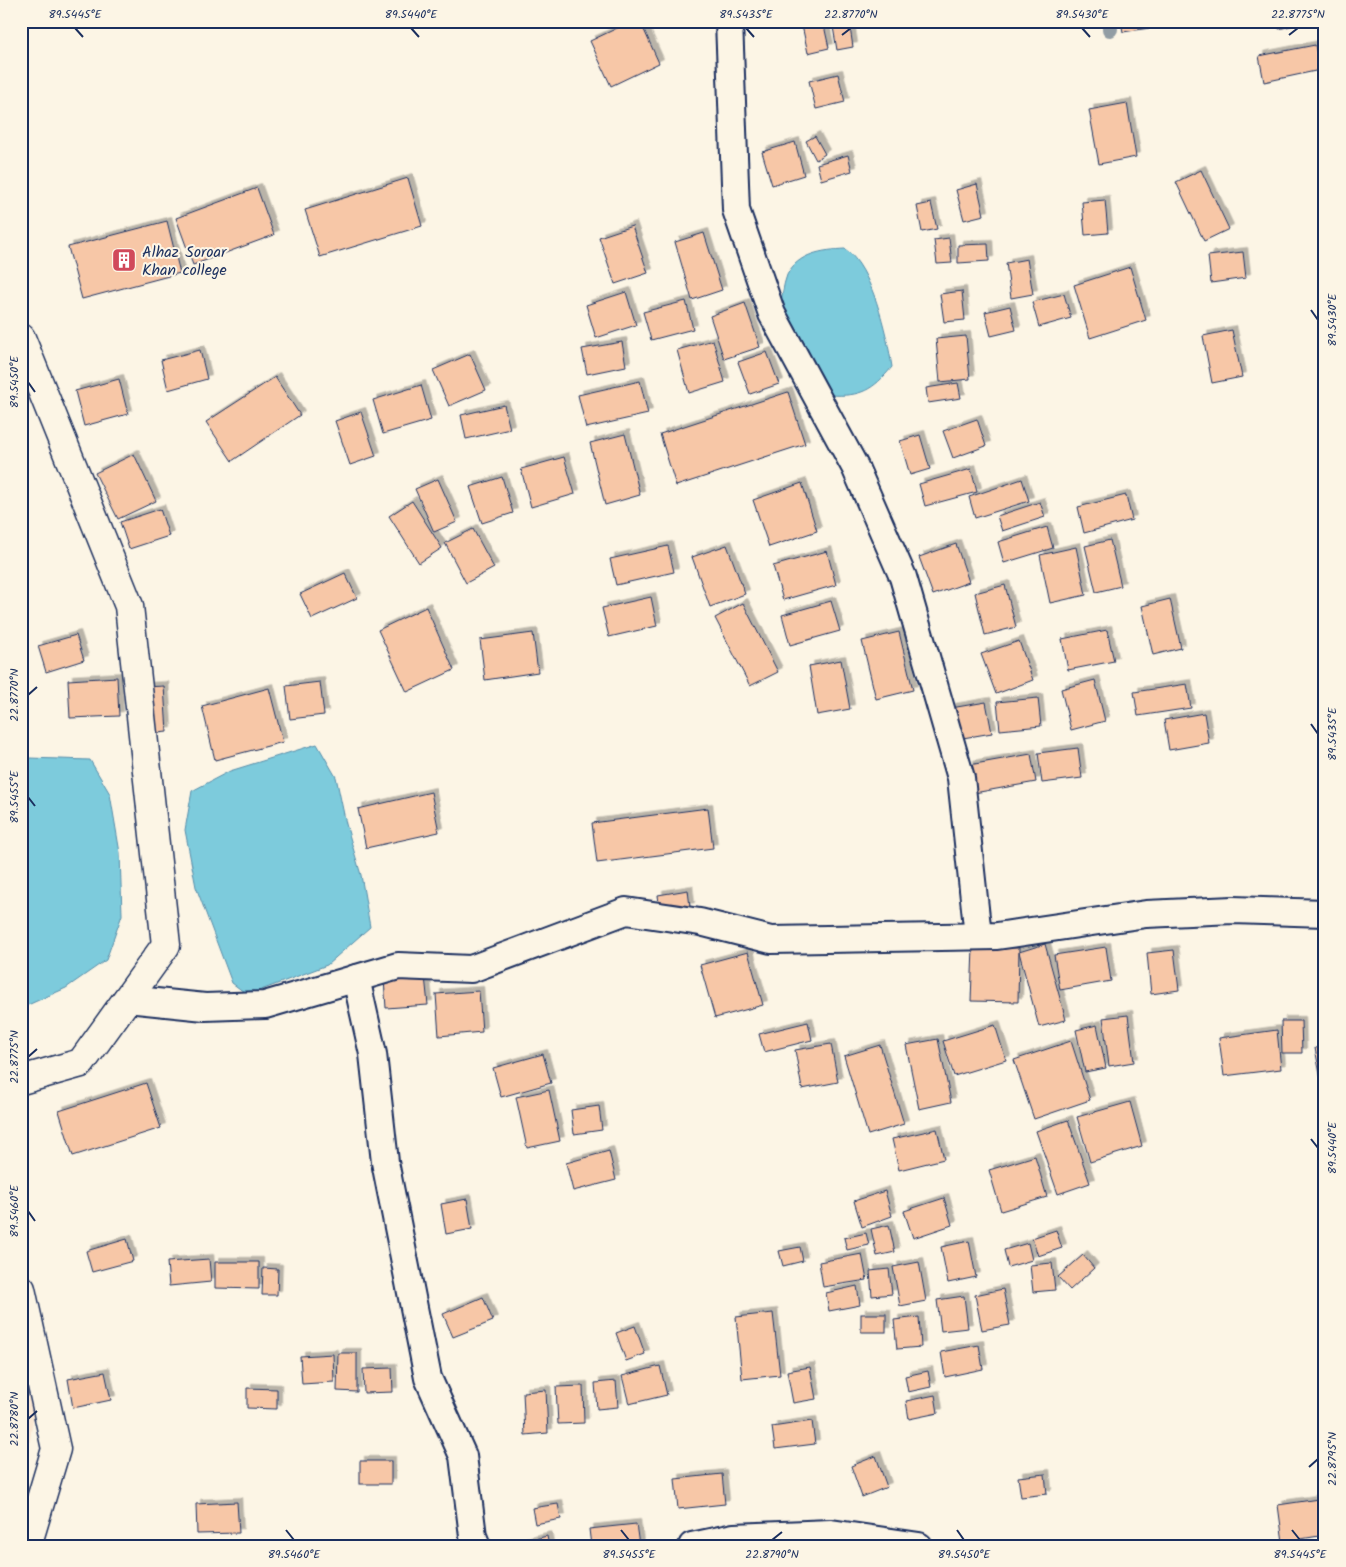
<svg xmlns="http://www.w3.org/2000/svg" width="1346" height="1567" viewBox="0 0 1346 1567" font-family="Kalam,sans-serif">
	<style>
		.built { fill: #fae7d2 }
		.water { fill: #7dcbdc; stroke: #568daa }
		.building { fill: #f7c7a7; stroke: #1b2f5e; filter: url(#shadow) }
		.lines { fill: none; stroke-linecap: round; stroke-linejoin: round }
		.minor-casing { stroke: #1b2f5e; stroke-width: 30 }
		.tertiary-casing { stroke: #1b2f5e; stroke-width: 31 }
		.minor { stroke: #fcf5e5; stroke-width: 26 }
		.tertiary { stroke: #fcf5e5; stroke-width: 28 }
		.tree { fill: #929da4 }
		.ticks { fill: none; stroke: #1b2f5e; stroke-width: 2 }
		.labels { text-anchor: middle; stroke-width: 4; stroke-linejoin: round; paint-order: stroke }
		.poi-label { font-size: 16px; fill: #1b2f5e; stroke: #fcf5e5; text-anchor: start }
		.neatline { fill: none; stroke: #1b2f5e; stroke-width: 2 }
		.ticks-label { font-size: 12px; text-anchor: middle; fill: #1b2f5e }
	</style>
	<defs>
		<filter id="shadow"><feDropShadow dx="4.5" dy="-4.5" stdDeviation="0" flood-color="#0004"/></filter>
	</defs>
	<rect width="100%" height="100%" fill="#fcf5e5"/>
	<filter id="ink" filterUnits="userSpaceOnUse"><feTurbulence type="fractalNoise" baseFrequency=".02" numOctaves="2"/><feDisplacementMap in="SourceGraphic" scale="10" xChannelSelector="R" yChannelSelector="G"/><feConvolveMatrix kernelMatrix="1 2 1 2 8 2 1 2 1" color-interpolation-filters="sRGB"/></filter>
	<g filter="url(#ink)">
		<polygon class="built" points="21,1376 34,1412 21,1504"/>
		<g class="water">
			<path d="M845,249c27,19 42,85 47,118 -19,23 -31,30 -62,28l-51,-85c3,-11 4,-25 8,-35 11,-22 36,-25 58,-26z"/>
			<polygon points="317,744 336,777 346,824 361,875 370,927 327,965 248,995 232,983 196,887 185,830 192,791 230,771"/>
			<polygon points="29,758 90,760 110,794 120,853 122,915 106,960 66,988 21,1008 21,761"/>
		</g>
		<g class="building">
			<polygon points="632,21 640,21 659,63 611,86 590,41"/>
			<polygon points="801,21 823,21 829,48 808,53"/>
			<polygon points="832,21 849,21 853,47 837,50"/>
			<polygon points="1121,21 1162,21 1163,26 1123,32"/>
			<polygon points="1277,21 1310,21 1279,29"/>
			<polygon points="1315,45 1320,70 1264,82 1259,56"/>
			<polygon points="838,74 845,102 816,109 809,81"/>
			<polygon points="1127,103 1136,157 1099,164 1089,110"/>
			<polygon points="815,136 825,154 816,160 806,141"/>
			<polygon points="795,142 804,175 772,185 762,152"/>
			<polygon points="848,155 852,171 821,180 817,164"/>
			<polygon points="1201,170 1229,229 1204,241 1176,182"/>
			<polygon points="408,178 422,226 320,257 305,210"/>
			<polygon points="977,184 984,215 964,220 956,190"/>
			<polygon points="257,188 274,235 193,265 176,218"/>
			<polygon points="1105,200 1108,233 1085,235 1082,202"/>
			<polygon points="931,203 937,229 922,232 917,206"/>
			<polygon points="167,221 180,273 82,299 68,247"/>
			<polygon points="632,226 648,273 615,284 599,237"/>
			<polygon points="704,233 722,290 692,300 675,242"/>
			<polygon points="949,238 952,263 937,264 934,240"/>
			<polygon points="988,244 989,261 958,263 958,245"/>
			<polygon points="1243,252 1246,278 1211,283 1208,256"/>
			<polygon points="1027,259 1033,294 1011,298 1006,263"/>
			<polygon points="1130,267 1146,320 1090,338 1074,285"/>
			<polygon points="962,291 965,320 944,322 940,294"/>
			<polygon points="626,292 636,325 596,338 586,305"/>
			<polygon points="1064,294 1071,318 1039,327 1032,302"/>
			<polygon points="686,301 693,329 651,340 643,312"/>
			<polygon points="745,303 760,347 724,359 710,316"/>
			<polygon points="1010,306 1016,330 991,336 985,312"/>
			<polygon points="1232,330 1242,377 1212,383 1203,336"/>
			<polygon points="966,336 970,379 940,382 936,339"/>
			<polygon points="713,340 725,382 689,393 677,350"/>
			<polygon points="622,342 626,366 587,374 582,349"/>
			<polygon points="200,350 207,379 168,390 161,360"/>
			<polygon points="767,352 779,384 750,394 738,362"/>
			<polygon points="470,354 486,390 449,406 433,370"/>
			<polygon points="275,377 300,415 232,461 206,422"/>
			<polygon points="119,379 128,414 84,426 75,391"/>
			<polygon points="640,381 648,414 586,428 578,395"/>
			<polygon points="958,383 961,398 928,403 926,388"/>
			<polygon points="421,385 431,420 383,434 373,400"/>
			<polygon points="788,392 805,444 676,486 660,434"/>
			<polygon points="504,405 510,429 466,439 461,415"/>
			<polygon points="361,412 376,456 350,465 335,421"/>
			<polygon points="977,419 986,446 953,458 943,431"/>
			<polygon points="625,434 640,495 605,505 590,443"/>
			<polygon points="920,435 930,469 910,475 900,441"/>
			<polygon points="134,454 156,501 118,519 95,473"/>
			<polygon points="564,457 575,494 531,507 521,469"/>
			<polygon points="971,469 977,492 925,506 919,484"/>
			<polygon points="502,477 513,513 482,523 470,487"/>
			<polygon points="438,479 457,522 434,532 415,489"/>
			<polygon points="1022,479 1029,501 975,518 969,497"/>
			<polygon points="802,483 817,531 769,547 753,500"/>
			<polygon points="1126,495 1132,520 1084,533 1078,507"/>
			<polygon points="412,501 442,548 419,563 389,516"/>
			<polygon points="1040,502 1045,517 1002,531 997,516"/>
			<polygon points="160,509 169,536 129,549 120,522"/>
			<polygon points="1047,527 1053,548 1004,563 998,542"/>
			<polygon points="473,529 494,568 466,583 445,543"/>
			<polygon points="1110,540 1121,586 1096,592 1085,546"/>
			<polygon points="956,544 969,582 933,595 919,557"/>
			<polygon points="727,545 745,594 710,607 692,557"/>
			<polygon points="668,546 674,572 616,585 610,559"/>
			<polygon points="1076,547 1086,595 1050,603 1040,555"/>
			<polygon points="827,551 836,585 783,600 773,566"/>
			<polygon points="345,573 357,598 312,619 300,594"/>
			<polygon points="1005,585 1016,627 985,635 975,593"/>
			<polygon points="651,597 657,626 609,637 602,608"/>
			<polygon points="1170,599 1181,648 1153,655 1142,606"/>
			<polygon points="831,601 840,631 790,645 782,615"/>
			<polygon points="743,603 778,672 750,686 715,618"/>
			<polygon points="426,607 454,670 407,692 378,630"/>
			<polygon points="1107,630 1114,661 1068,670 1062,639"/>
			<polygon points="899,632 913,690 876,699 862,641"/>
			<polygon points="533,633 538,672 485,680 480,640"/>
			<polygon points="76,635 84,660 46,672 38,646"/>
			<polygon points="1019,641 1033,680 996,694 981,654"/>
			<polygon points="841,660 850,709 817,715 809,666"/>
			<polygon points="117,677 119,716 70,718 68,680"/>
			<polygon points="1095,680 1105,721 1071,730 1061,689"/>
			<polygon points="320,682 324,715 290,719 286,686"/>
			<polygon points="1187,684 1191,708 1138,716 1134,692"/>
			<polygon points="164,686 167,732 149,734 146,687"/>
			<polygon points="269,688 283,742 215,760 202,706"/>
			<polygon points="1038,698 1041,726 1000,730 997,702"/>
			<polygon points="986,702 992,733 957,739 951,708"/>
			<polygon points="1204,713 1209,743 1169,750 1164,720"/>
			<polygon points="1078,748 1082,778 1042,783 1038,753"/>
			<polygon points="1031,754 1036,782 974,793 969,765"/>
			<polygon points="431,792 439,832 366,848 358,809"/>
			<polygon points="708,808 713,848 597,863 592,823"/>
			<polygon points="688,890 690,907 660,912 658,895"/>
			<polygon points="1045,944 1066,1020 1039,1027 1019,952"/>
			<polygon points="973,947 1019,948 1018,1002 971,1001"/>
			<polygon points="1106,947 1111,981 1060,990 1054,955"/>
			<polygon points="1174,950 1179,990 1151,994 1147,953"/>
			<polygon points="748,952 763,1005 715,1018 700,965"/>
			<polygon points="425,976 428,1005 386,1008 384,979"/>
			<polygon points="479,991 482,1032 439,1036 436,994"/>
			<polygon points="1128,1015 1134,1062 1109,1066 1103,1018"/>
			<polygon points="1281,1021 1301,1021 1302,1053 1282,1053"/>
			<polygon points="808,1022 812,1040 764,1052 759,1034"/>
			<polygon points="995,1025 1006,1060 954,1076 943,1041"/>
			<polygon points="1097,1025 1106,1068 1085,1072 1076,1030"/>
			<polygon points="1277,1030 1281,1069 1224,1076 1219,1038"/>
			<polygon points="938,1039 951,1102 919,1109 906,1045"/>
			<polygon points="1071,1041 1090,1100 1034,1119 1014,1060"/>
			<polygon points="831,1044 838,1082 802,1089 795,1050"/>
			<polygon points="880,1045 904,1124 868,1135 844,1056"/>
			<polygon points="1325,1047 1325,1101 1315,1048"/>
			<polygon points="543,1054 551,1083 501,1097 493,1068"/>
			<polygon points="146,1083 161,1128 73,1156 59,1111"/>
			<polygon points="549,1090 560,1141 527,1148 516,1097"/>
			<polygon points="1130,1102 1142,1146 1090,1162 1077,1117"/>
			<polygon points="599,1106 602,1130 574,1134 571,1110"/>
			<polygon points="1068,1120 1090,1183 1058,1194 1036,1131"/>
			<polygon points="937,1129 944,1159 899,1170 892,1139"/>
			<polygon points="609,1151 616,1180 573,1191 566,1163"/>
			<polygon points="1035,1156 1047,1197 1001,1211 989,1170"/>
			<polygon points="885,1191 892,1216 862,1227 854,1201"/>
			<polygon points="944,1198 952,1225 913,1238 904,1211"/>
			<polygon points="467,1199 472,1229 446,1234 441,1204"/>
			<polygon points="889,1225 895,1252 877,1256 871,1229"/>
			<polygon points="1056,1230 1062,1248 1038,1256 1032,1238"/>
			<polygon points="866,1233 869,1245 847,1250 844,1238"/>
			<polygon points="127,1239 133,1261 92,1272 86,1251"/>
			<polygon points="969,1241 976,1277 948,1283 941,1247"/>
			<polygon points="1028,1243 1032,1260 1008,1267 1004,1250"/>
			<polygon points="800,1247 803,1261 783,1266 779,1251"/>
			<polygon points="862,1254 867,1280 823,1287 819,1262"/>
			<polygon points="1083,1255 1094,1268 1070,1290 1058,1277"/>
			<polygon points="209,1259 211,1282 169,1286 167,1262"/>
			<polygon points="215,1262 259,1262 259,1289 215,1288"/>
			<polygon points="919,1262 926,1301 900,1306 893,1267"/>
			<polygon points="1052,1263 1055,1290 1033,1292 1030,1265"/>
			<polygon points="263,1268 278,1269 277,1295 262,1295"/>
			<polygon points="889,1269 892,1294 872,1296 870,1271"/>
			<polygon points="857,1286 860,1305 829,1311 826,1293"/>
			<polygon points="1003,1289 1010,1325 982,1330 975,1295"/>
			<polygon points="964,1296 968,1328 941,1331 937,1300"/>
			<polygon points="483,1297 493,1321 453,1337 443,1314"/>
			<polygon points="773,1313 780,1375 742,1379 736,1317"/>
			<rect x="861" y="1314" width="25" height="18"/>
			<polygon points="919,1317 921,1347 897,1349 894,1320"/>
			<polygon points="635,1326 645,1354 626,1361 616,1333"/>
			<polygon points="979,1345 983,1369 945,1377 941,1352"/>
			<polygon points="338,1353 357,1353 357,1392 337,1391"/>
			<polygon points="333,1354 334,1382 302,1384 300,1356"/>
			<polygon points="660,1366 667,1395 629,1404 622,1376"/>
			<polygon points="810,1367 816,1399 793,1403 787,1371"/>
			<polygon points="392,1368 393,1392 364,1393 363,1369"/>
			<polygon points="928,1371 931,1387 908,1392 905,1376"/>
			<polygon points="105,1372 111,1400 73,1408 68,1379"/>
			<polygon points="616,1381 618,1407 597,1409 595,1383"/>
			<polygon points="583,1386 584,1423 558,1424 556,1387"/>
			<polygon points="247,1388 277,1389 277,1409 247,1408"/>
			<polygon points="546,1390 548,1433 525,1435 523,1392"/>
			<polygon points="935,1395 938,1413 909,1419 906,1401"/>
			<polygon points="812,1421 815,1444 775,1449 772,1427"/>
			<polygon points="876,1456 887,1487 862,1497 851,1466"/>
			<rect x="360" y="1461" width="31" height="23"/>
			<polygon points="722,1474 725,1504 678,1509 675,1479"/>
			<polygon points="1045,1474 1047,1494 1021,1497 1018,1477"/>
			<polygon points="1325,1498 1325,1535 1283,1542 1278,1505"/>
			<polygon points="237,1502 239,1533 197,1534 196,1504"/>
			<polygon points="558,1504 561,1519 535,1524 532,1508"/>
			<polygon points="636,1524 639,1545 591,1546 589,1529"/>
			<polygon points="547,1536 549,1546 506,1546"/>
		</g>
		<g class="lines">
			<defs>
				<g id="minor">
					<polyline points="729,21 736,210 772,314 855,467 903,577 961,778 978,936"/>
					<polyline points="356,978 373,1054 385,1162 428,1378 463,1456 473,1536 477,1546"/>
					<polyline points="127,999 205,1007 265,1005 398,966 471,969 626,911 700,922 771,940 997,936 1146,914 1233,910 1325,913"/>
					<polyline points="692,1546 734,1537 831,1533 919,1546"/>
				</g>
				<g id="tertiary">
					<polyline points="21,338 129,606 166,945 81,1063 21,1080"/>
					<polyline points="21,1289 56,1449 27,1546"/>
				</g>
			</defs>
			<use href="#minor" class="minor-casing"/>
			<use href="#tertiary" class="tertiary-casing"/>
			<use href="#minor" class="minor"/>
			<use href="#tertiary" class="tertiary"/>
		</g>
		<circle class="tree" cx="1110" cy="29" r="8"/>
	</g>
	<path class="ticks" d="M75,28l8,9M411,28l8,9M746,28l8,9M1082,28l8,9M842,35l9,-7M1289,35l9,-7M1311,310l7,10M28,382l7,10M28,695l9,-8M1311,724l7,10M28,797l7,9M28,1057l9,-8M1311,1139l7,9M28,1211l7,10M28,1419l9,-8M1309,1467l9,-8M286,1530l8,10M621,1530l8,10M957,1530l7,10M1292,1530l8,10M772,1540l10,-8"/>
	<defs>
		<symbol id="building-square" viewBox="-11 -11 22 22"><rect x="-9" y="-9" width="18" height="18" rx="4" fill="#d1495b" stroke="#fcf5e5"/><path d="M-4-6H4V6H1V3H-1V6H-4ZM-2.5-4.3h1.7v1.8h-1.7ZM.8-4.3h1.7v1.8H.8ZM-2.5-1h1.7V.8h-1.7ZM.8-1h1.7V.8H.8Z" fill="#fff"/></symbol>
	</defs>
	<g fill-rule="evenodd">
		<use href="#building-square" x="110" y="246" width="28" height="28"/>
	</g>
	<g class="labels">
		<g class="poi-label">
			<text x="142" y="257">Alhaz Soroar<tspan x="142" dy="18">Khan college</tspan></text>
		</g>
	</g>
	<rect width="1346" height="1567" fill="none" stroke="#fcf5e5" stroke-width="55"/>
	<rect x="28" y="28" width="1290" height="1512" class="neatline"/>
	<g class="ticks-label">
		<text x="75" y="18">89.5445°E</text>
		<text x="411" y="18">89.5440°E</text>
		<text x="746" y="18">89.5435°E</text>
		<text x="851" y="18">22.8770°N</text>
		<text x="1082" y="18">89.5430°E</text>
		<text x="1298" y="18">22.8775°N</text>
		<text transform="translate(1332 320) rotate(-90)" y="4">89.5430°E</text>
		<text transform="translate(14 382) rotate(-90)" y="4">89.5450°E</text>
		<text transform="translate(14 695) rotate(-90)" y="4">22.8770°N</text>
		<text transform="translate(1332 734) rotate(-90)" y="4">89.5435°E</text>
		<text transform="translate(14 797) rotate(-90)" y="4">89.5455°E</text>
		<text transform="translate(14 1057) rotate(-90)" y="4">22.8775°N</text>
		<text transform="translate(1332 1148) rotate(-90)" y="4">89.5440°E</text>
		<text transform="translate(14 1211) rotate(-90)" y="4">89.5460°E</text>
		<text transform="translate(14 1419) rotate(-90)" y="4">22.8780°N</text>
		<text transform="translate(1332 1459) rotate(-90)" y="4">22.8795°N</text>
		<text x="294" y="1558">89.5460°E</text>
		<text x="629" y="1558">89.5455°E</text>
		<text x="772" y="1558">22.8790°N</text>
		<text x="964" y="1558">89.5450°E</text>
		<text x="1300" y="1558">89.5445°E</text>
	</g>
</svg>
